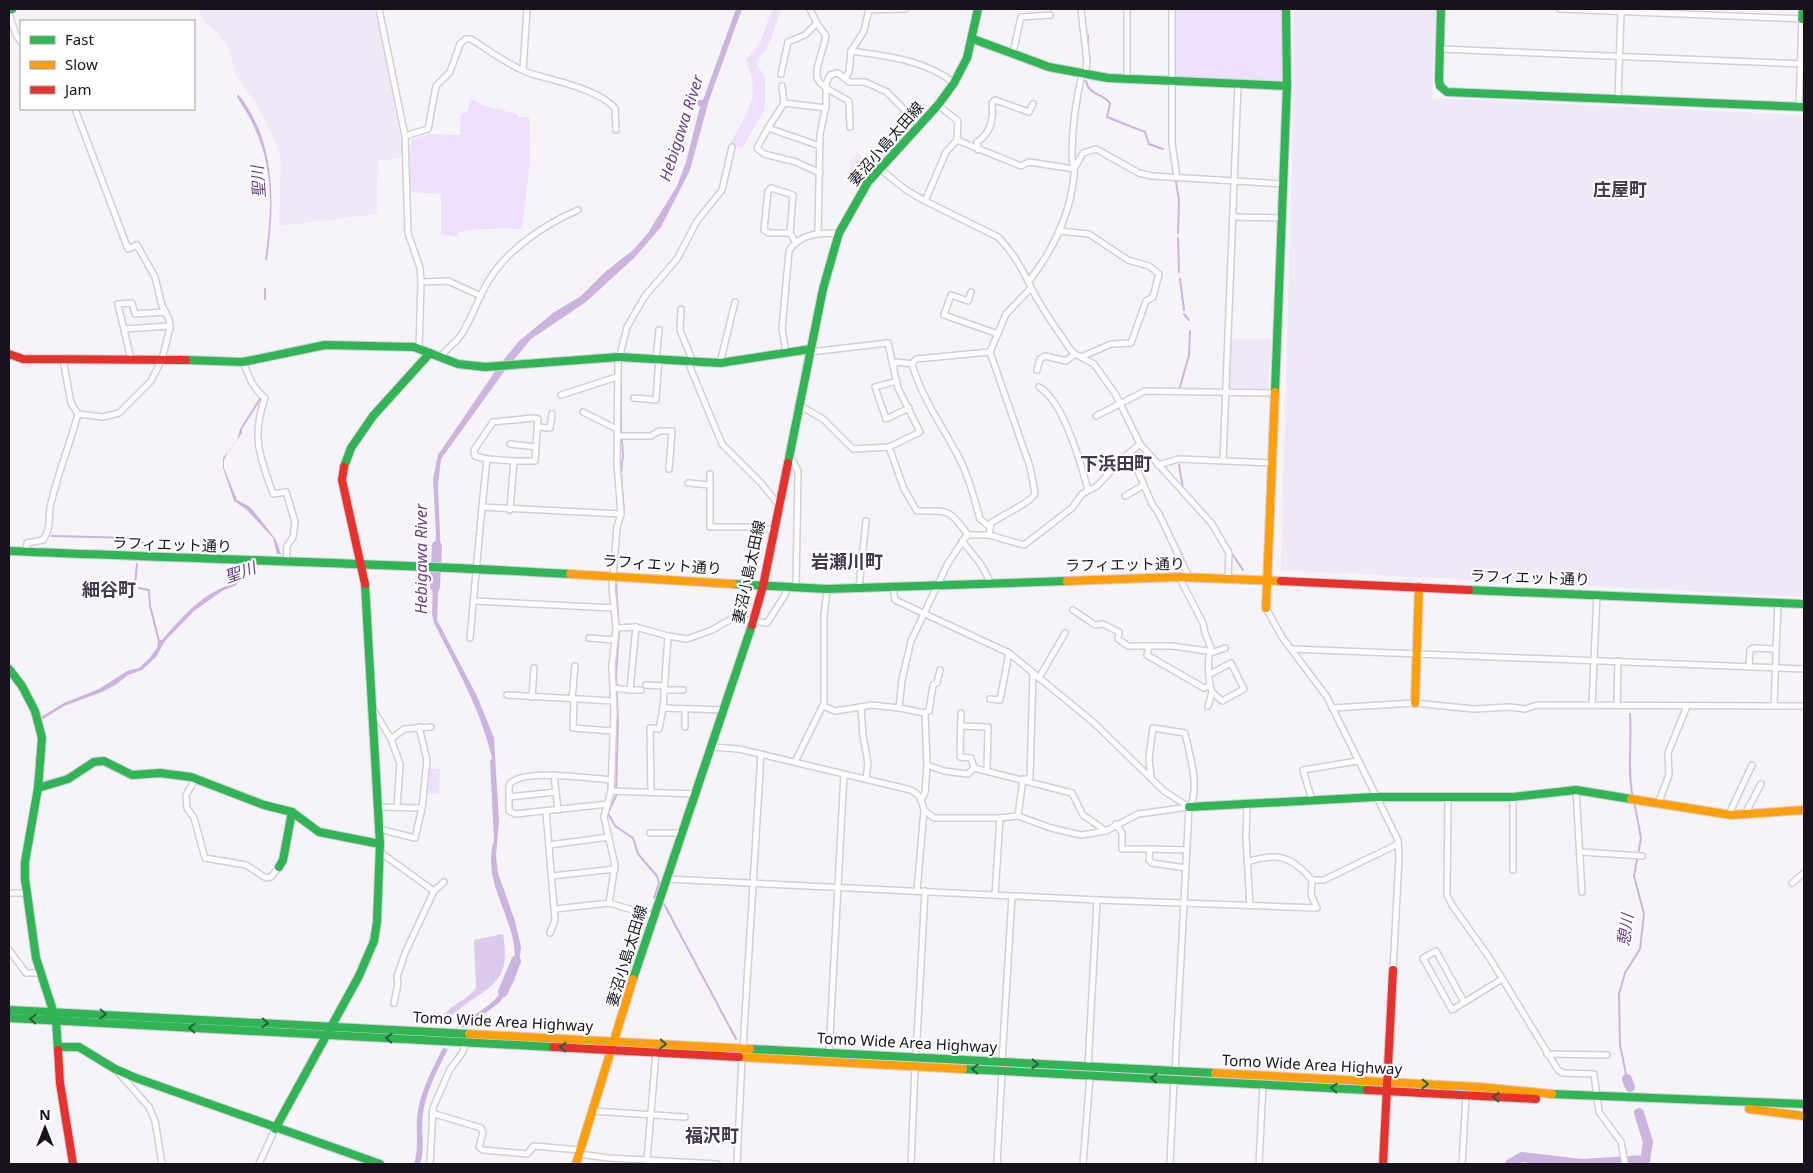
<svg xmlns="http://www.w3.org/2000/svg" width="1813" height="1173" viewBox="0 0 1813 1173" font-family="'Noto Sans','Noto Sans JP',sans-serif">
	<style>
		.built { fill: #efe8f6 }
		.green { fill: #eee0fb }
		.forest { fill: #dccaec }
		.water { fill: #cbb5de }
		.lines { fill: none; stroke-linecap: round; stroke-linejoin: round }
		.stream { stroke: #cbb5de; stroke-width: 2 }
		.river { stroke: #cbb5de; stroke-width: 10 }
		.street-casing { stroke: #d3cfd7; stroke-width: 8 }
		.fast-casing { stroke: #d3cfd7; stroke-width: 10 }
		.slow-casing { stroke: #d3cfd7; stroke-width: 10 }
		.jam-casing { stroke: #d3cfd7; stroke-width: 10 }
		.street { stroke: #fefdfe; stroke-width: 5 }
		.fast { stroke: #30b455; stroke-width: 8 }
		.slow { stroke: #ff9f0a; stroke-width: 8 }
		.jam { stroke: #e5322d; stroke-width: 8 }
		.oneway { stroke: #246338 }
		.labels { text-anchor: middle; stroke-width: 4; stroke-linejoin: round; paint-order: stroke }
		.street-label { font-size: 15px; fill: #17121c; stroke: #fff }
		.water-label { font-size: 16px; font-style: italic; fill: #663f84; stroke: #fff }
		.quarter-label { font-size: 18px; font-weight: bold; fill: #42374d; stroke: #fff }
	</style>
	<rect width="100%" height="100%" fill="#f6f3f9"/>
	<g class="built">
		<polygon points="199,9 374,9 386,59 403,156 399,159 378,160 377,214 279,226 281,163 278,148 260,110 235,73 229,48 222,37 203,19"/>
		<polygon points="1294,9 1436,9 1432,98 1804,115 1804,597 1281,570 1294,87"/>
		<polygon points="858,152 873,171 861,187 848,178 851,170 850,160"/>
		<polygon points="1231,338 1271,339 1268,388 1265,391 1229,388"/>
	</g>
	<g class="green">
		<path d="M772,9h9l-12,35 -13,19 9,14v32l-23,39 -12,-4c17,-32 32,-47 16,-84l14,-17z"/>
		<polygon points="1175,9 1282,9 1282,82 1175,77"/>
		<path d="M470,98l12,7 35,9 1,3h11l1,44 -8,68c-21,-1 -43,-1 -63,3l-2,5 -16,-3v-40l-30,-2 -2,-27 3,-26 18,-5 30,1 1,-21 7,-3z"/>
		<polygon points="426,769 440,769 439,794 424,793"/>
	</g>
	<path class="forest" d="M503,934c7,42 -5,49 -37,70 -8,6 -16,13 -25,19 1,-16 28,-22 35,-36l-2,-47z"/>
	<g class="water">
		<polygon points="736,9 742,9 709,100 690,170 661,227 635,257 586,302 531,339 512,362 501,363 519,341 553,313 581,296 605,272 633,250 648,233 677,186 686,162 700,107 695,102 695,100 703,100"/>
		<path d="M238,94c38,47 37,109 29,166h-2c9,-63 9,-109 -28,-163z"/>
		<polygon points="506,369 441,459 438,485 441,559 434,559 436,535 433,479 438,455 496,370"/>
		<polygon points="260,397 262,398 242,429 242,433 229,450 224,460 224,468 237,500 250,507 264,524 276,540 281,554 277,554 273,538 246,509 234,501 223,468 223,458 237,440 240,429"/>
		<path d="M433,574h6l-2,46 40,76 17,42 5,83 -3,35 2,17 17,48 6,26 -2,18 -5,16 -14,21 -33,25h-10c13,-11 29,-17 40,-30 49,-54 -21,-100 -3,-157l-4,-79 2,-3c-11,-48 -36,-91 -58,-135l-2,-9z"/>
		<path d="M236,583l1,2 -15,6 -28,20 -29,30 -9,16 -14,13 -14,5 -11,9 -15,8 -38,14 -21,13 -2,-2 23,-14 35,-14 28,-18 12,-3 14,-13 4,-6 1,-9h4c20,-23 43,-50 74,-57z"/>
		<path d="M443,1048l5,1c-10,20 -22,42 -25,65 -3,17 3,33 -3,50h-6c5,-16 2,-29 3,-46 2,-25 15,-48 26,-70z"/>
	</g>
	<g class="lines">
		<g class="stream">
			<polyline points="1088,35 1088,43"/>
			<polyline points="1089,70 1090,58"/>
			<path d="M1086,81c3,15 17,12 24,22l-3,14 38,15 4,12 14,5"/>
			<polyline points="1176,182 1179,200 1178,233"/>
			<polyline points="1178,238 1179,272"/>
			<polyline points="1180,279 1184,310"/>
			<polyline points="265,289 265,299"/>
			<polyline points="1184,314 1189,320"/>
			<polyline points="1180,387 1189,355 1190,331"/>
			<polyline points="1179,465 1183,488"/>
			<polyline points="52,536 135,538 148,546"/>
			<polyline points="1233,555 1243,570"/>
			<polyline points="616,575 619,530 624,513 621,472 623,455 621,428 621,364"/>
			<polyline points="616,579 619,633 616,675 618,721 616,796 608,813 615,826 633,838 638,854 657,876 659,883 654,898"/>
			<polyline points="135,585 137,564"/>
			<polyline points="139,588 149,590 150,606 159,641"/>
			<polyline points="152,656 158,648"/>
			<path d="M1630,714c2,25 -3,61 3,83"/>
			<polyline points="664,904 736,1039"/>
			<polyline points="1627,1079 1620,1045 1619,994 1625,973 1640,949 1644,914 1634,876 1641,838 1634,801"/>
		</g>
		<g class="river">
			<polyline points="435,587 437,546"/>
			<polyline points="503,992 516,961"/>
			<polyline points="1627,1079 1630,1087"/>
			<polyline points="1510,1164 1522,1157 1582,1164 1645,1160 1648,1142 1639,1113"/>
		</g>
		<defs>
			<g id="street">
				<polyline points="379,9 405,136 408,233 420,268 421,282 419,348"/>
				<polyline points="1081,9 1087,62 1085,74"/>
				<polyline points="1172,9 1172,143 1177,178"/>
				<polyline points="1560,9 1804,19"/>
				<polyline points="869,10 905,9"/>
				<polyline points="9,14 16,35 21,42"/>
				<path d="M817,23l9,13c-11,46 -21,41 23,65l1,26"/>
				<polyline points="1440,49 1804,64"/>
				<path d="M851,51c35,5 75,9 103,32"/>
				<polyline points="1013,53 1021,17 1050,15"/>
				<polyline points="523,70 527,9"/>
				<polyline points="781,74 788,42 805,35 817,23 810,9"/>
				<polyline points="845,78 849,72 851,51 864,31 869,9"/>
				<polyline points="1127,79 1127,9"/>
				<polyline points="782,86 784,103"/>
				<polyline points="1618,99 1621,10"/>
				<polyline points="938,105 958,121 957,140"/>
				<polyline points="1799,106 1802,19"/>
				<polyline points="768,128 784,103 826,108"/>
				<path d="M405,136l23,-7 8,-43 14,-14 10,-28 6,-5h5c19,12 37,26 58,34 25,8 67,15 86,35l1,22"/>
				<path d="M978,150l-1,-8c14,-9 17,-23 15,-39l3,-3 34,12 4,-8"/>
				<path d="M879,168l27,22 19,11 73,36c16,16 24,32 34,52 10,21 25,40 38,60l5,5 19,10 22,31 24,49 72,80 17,29 -1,26"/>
				<polyline points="1074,169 1083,153 1096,149 1139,173 1152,176 1283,184"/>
				<polyline points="820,173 796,162 764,154 757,148 768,128 820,146"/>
				<polyline points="925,201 946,152 957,140 1021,166 1029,162 1074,169"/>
				<polyline points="1233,217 1281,218"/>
				<polyline points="1059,231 1089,234 1128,260 1149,266 1159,274 1153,297 1146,301 1131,343 1111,344 1081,357"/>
				<polyline points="790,233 769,233 764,230 768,191 771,188 793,195 790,233 796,243"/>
				<polyline points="818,233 820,134 826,105 826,84 830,75 838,73 849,82 865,82 887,92 919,125"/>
				<path d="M1029,281c24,-31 41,-66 45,-105 1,-7 -2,-15 -2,-22 0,-28 4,-54 10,-80"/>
				<polyline points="421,282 448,281 481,296"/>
				<polyline points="971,292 968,301 951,295 944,315 998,334"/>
				<polyline points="681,309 680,330 691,357 690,367 722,444 761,483 778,504"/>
				<polyline points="124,329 170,326"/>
				<path d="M786,352l-4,-23 7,-78c10,-18 32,-18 50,-18"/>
				<polyline points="810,352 888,343 893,366"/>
				<path d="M990,352l-74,7 -4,5c9,32 29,60 45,90 11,20 17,43 23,65l10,8"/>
				<path d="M441,357c6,-10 17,-15 22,-25 10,-17 16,-36 26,-52 18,-30 56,-56 89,-70"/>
				<polyline points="131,359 118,304 132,303 135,314 166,312"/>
				<polyline points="656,359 659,330"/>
				<polyline points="63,360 71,403 78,414 103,417 119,413 151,381 162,359 170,328 169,319 162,306 155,277 137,245 128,249 75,109"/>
				<path d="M243,362c6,14 9,26 22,36 -14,39 -5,59 8,96l13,-2 9,30 -2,15 -6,9 -1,17"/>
				<polyline points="720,363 735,302"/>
				<polyline points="1037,370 1040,359 1045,356 1066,361 1075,354"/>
				<polyline points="897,381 875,387 886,419 909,408"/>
				<path d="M1039,387c24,13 42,77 49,103"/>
				<polyline points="561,395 617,377"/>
				<polyline points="634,398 656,400 659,359"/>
				<polyline points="799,405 823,419 853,449 889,447 920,432 898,388 893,366 897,362 912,364"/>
				<polyline points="583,412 617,429"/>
				<polyline points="1096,416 1145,391 1275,393"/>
				<polyline points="537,427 550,428 552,414"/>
				<polyline points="617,436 651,436 659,431 672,431 669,469"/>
				<polyline points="510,444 536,447"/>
				<path d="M889,447l15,42 13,22c33,0 31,-3 51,24"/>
				<polyline points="1130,453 1152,504 1159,514 1189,577"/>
				<polyline points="790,456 798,471 796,587"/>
				<polyline points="487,459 475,456 474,450 493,422 534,418 538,419 535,461 514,461"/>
				<polyline points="1223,461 1238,84"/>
				<polyline points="1158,465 1179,459 1272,463"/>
				<polyline points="710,474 710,527 750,527 773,530"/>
				<polyline points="688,483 710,485"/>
				<polyline points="1125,496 1144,485"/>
				<polyline points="482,507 487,459 514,461 510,510"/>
				<path d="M989,535l2,-12c9,-7 42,-21 44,-30l-5,-26 -40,-115 16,-38 25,-26"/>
				<polyline points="962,541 980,563 991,583"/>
				<path d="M26,552l1,-9 16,-3c10,-15 4,-22 8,-37 7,-30 19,-59 27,-89"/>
				<path d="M1179,577l24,46 2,10 6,15c-4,9 -3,34 1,44l-4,14"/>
				<polyline points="893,587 895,600 1009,653 1093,722 1164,791 1189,807"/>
				<polyline points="859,588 866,521"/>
				<polyline points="474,601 614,608"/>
				<polyline points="1266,608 1282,637 1327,697 1398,840 1399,857 1393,970"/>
				<polyline points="1073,610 1095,625 1103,624 1119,632 1118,639 1128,646 1172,646 1214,652 1225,648"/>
				<polyline points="636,627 630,690 641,690"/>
				<polyline points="616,628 636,627 668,636 687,639 712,630 733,618 767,623 785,595 787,587"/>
				<polyline points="668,636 663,708 724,710"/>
				<polyline points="470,638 482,507 621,514"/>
				<polyline points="589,638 615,640"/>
				<polyline points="1149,646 1147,655 1204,688 1209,686"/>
				<polyline points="1292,649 1804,669"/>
				<polyline points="1749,667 1750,650 1753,648 1776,649"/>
				<polyline points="1210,674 1231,663 1244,689 1222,701 1212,692"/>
				<polyline points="1039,678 1065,633"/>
				<polyline points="646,685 664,686"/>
				<polyline points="613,688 630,690"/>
				<polyline points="664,690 683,690"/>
				<polyline points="507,695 614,701"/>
				<polyline points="532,697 534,668"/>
				<polyline points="572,699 575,666"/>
				<polyline points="574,699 573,728 612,731"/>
				<polyline points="990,699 1000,700 1009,653"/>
				<polyline points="1592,705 1597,594"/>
				<polyline points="1617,705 1618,661"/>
				<polyline points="823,706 835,711 861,707"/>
				<polyline points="1774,706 1778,602"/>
				<polyline points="899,708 925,713 927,765"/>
				<polyline points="1332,708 1415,703 1474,709 1510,707 1525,709 1537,705 1804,706"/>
				<polyline points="685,709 685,727"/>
				<polyline points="374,711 391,739 400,764 397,807"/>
				<polyline points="925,713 929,711 933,685 937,683 940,670"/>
				<polyline points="961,713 960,757 971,758 974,768 1072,793 1083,815 1106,831"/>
				<polyline points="961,726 988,727 987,771"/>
				<polyline points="419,727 427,760 422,808"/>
				<polyline points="391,739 404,729 431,727"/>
				<path d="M712,747l27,2 172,41c10,6 10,9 13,20l-7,81"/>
				<polyline points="795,762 824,703 824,616 827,589"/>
				<polyline points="554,775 558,810"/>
				<polyline points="196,778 186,795 187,808 194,818 205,858 246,865 266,878 271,877 279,867"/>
				<path d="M1151,778l-2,-20 4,-30 32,5c4,19 16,58 4,74l-14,264"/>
				<polyline points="866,779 868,763 863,736 861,707 871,705 899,708 902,680 911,641 948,563 967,535 989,535 1024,545 1072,508 1082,494 1097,486 1122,459 1140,444"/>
				<polyline points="1025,779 1029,779 1030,776 1033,673"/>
				<polyline points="1576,790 1582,892"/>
				<polyline points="611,791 696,794"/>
				<polyline points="651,792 650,728 659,729 663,708"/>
				<polyline points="509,797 556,792"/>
				<polyline points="922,798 925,793 927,765 944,771 968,774 974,768"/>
				<polyline points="1448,798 1447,895 1452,905 1489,957 1558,1070 1563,1073 1594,1074 1599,1112 1621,1142 1625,1164"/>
				<polyline points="1312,800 1303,770 1357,761"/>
				<path d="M608,804l-93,10 -6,-3v-26c11,-18 83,-6 103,-5"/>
				<polyline points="1247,804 1246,837 1250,906"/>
				<polyline points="1658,804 1669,775 1668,753 1687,706"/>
				<polyline points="378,807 422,808 415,838 379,829"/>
				<polyline points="924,810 934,818 1000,818 1018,816 1051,828 1081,835 1106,831 1138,814 1189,807"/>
				<polyline points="546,811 555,920 550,933"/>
				<polyline points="1729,814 1752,765"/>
				<polyline points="1745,814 1761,784"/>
				<polyline points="1018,816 1023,779"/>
				<polyline points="1116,824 1122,833 1122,849 1150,849 1149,860 1152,863 1186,868"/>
				<polyline points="650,833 682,833"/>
				<polyline points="549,845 609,837"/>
				<polyline points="1150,849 1187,850"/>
				<polyline points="380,852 434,891"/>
				<polyline points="1581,852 1642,856"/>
				<path d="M1247,862c31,-10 44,-6 65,18h12l74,-36"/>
				<polyline points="1513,870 1513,797"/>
				<polyline points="552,876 615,869"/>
				<polyline points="667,879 1097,900 1317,908 1311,895 1312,880"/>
				<polyline points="1792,883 1804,873"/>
				<polyline points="9,893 27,893"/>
				<polyline points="995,895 1000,818"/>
				<polyline points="609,903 615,865 604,817 611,791 614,712 612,666 616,628 612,587 617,527 621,514 617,464 618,363 627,327 645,296 677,259 697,221 722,190 732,147"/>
				<polyline points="555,909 609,903 653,916"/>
				<polyline points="9,950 26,973 41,973"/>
				<polyline points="1464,1002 1436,951 1423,958 1452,1010 1502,979"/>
				<polyline points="394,1003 398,984 397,977 405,953 434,891 444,882"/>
				<polyline points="743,1048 761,754"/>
				<polyline points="829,1053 844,774"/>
				<polyline points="1547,1054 1607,1055"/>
				<polyline points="916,1057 925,891"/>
				<polyline points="1002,1062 1012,896"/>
				<polyline points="1088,1067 1097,900"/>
				<polyline points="117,1071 149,1107 155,1121 162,1164"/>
				<polyline points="592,1111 685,1117"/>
				<polyline points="432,1113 481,1128 483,1133 479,1147 483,1150 527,1154 534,1146 580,1150"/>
				<polyline points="579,1154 609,1158 717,1164"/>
				<polyline points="647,1160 656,1052"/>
				<polyline points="259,1164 275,1129"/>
				<polyline points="430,1164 433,1108 450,1069 463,1052 465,1042"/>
				<polyline points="737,1164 742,1057"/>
				<polyline points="911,1164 915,1066"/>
				<polyline points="997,1164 1002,1071"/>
				<polyline points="1083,1164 1090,1076"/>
				<polyline points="1170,1164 1174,1080"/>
				<polyline points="1259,1164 1263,1085"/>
				<polyline points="1462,1164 1466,1096"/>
			</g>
			<g id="fast">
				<polyline points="1441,9 1439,80 1440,86 1447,92 1804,107"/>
				<polyline points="9,10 12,9"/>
				<polyline points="1802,19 1803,9"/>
				<polyline points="973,39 1049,67 1108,78 1287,86"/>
				<polyline points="186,360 243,362 325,345 414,347 458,364 485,367 619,357 720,363 811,349"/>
				<polyline points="1275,392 1287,86 1286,9"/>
				<polyline points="788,463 823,289 839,233 868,182 938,105 954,83 967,58 978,9"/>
				<polyline points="344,467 351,448 373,416 430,353"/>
				<path d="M9,551c187,8 374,12 561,23"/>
				<polyline points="733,584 827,589 1067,581"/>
				<polyline points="1469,590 1804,604"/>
				<polyline points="9,669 22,686 35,711 42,738 38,788 25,862 25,879 36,958 56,1020 58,1050"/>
				<polyline points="38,788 68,779 94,762 104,761 132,775 160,773 191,777 264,805 292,812 319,832 380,844"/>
				<polyline points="1189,807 1375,797 1513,797 1576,790 1631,799"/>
				<polyline points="279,867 283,860 292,812"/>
				<polyline points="633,979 752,625"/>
				<polyline points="9,1010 469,1034"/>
				<polyline points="9,1018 553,1047"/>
				<polyline points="59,1047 79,1047 115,1069 136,1078 380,1164"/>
				<polyline points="750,1049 1215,1073"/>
				<polyline points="963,1069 1367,1090"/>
				<polyline points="1552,1094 1804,1104"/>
				<polyline points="275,1129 359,976 374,941 377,922 380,844 365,584"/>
			</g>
			<g id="slow">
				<polyline points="570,574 733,584"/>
				<polyline points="1067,581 1179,577 1281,581"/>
				<polyline points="1266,608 1275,392"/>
				<polyline points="1415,703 1419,587"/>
				<polyline points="1631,799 1731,815 1804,810"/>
				<polyline points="469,1034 750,1049"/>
				<polyline points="739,1057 963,1069"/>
				<polyline points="1215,1073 1479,1087 1552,1094"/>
				<polyline points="1749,1109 1804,1116"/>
				<polyline points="576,1164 633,979"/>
			</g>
			<g id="jam">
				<polyline points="9,354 23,359 186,360"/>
				<polyline points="344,467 342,480 365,584"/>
				<polyline points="1281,581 1469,590"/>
				<polyline points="752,625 763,586 788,463"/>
				<polyline points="553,1047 739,1057"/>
				<polyline points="58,1050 60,1083 73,1164"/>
				<polyline points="1367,1090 1536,1099"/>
				<polyline points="1383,1164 1393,970"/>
			</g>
		</defs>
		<use href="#street" class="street-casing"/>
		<use href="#fast" class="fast-casing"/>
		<use href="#slow" class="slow-casing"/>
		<use href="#jam" class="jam-casing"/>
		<use href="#street" class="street"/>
		<use href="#fast" class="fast"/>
		<use href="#slow" class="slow"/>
		<use href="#jam" class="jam"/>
	</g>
	<defs><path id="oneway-chevron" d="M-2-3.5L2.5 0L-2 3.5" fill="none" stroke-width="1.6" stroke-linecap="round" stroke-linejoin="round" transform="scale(1.25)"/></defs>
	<g class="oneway">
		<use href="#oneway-chevron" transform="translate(103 1014) rotate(3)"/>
		<use href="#oneway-chevron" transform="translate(33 1019) rotate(-178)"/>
		<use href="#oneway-chevron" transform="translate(265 1023) rotate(3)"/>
		<use href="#oneway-chevron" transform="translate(192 1028) rotate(-177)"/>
		<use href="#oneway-chevron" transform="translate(389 1038) rotate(-177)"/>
		<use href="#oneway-chevron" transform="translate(663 1044) rotate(3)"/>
		<use href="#oneway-chevron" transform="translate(563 1047) rotate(-177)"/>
		<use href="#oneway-chevron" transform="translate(1035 1064) rotate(3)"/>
		<use href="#oneway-chevron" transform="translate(975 1069) rotate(-177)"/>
		<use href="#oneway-chevron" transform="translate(1154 1078) rotate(-178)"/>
		<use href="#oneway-chevron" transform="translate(1425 1084) rotate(2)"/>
		<use href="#oneway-chevron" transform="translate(1334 1088) rotate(-177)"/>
		<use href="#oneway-chevron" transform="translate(1496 1097) rotate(-177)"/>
	</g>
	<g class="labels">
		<g class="street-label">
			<text transform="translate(886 144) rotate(-49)" y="5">妻沼小島太田線</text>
			<text transform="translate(172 545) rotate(2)" y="5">ラフィエット通り</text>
			<text transform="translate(662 565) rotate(4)" y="5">ラフィエット通り</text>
			<text transform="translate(1125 565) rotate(-1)" y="5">ラフィエット通り</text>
			<text transform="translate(749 572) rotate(-78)" y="5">妻沼小島太田線</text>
			<text transform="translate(1530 578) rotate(2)" y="5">ラフィエット通り</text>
			<text transform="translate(627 956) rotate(-73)" y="5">妻沼小島太田線</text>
			<text transform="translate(503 1022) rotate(3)" y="5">Tomo Wide Area Highway</text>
			<text transform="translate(907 1043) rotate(3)" y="5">Tomo Wide Area Highway</text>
			<text transform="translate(1312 1065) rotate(3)" y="5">Tomo Wide Area Highway</text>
		</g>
		<g class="water-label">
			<text transform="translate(681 128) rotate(-72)" y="6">Hebigawa River</text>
			<text transform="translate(258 182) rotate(-94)" y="6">聖川</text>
			<text transform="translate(421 559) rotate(-90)" y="6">Hebigawa River</text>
			<text transform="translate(240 572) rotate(-20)" y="6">聖川</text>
			<text transform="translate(1625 930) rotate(-82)" y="6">憩川</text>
		</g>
		<g class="quarter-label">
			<text x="1620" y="196">庄屋町</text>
			<text x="1116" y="470">下浜田町</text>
			<text x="847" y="568">岩瀬川町</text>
			<text x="109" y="596">細谷町</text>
			<text x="712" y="1142">福沢町</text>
		</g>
	</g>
	<rect width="1813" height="1173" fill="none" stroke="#17121c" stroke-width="20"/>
	<rect x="20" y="20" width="175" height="90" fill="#ffffff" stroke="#a2a0a4"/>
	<rect x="30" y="36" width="25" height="8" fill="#30b455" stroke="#a2a0a4"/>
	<text x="65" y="45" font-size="15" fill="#17121c">Fast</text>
	<rect x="30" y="61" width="25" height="8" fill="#ff9f0a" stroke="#a2a0a4"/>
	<text x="65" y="70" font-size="15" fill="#17121c">Slow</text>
	<rect x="30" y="86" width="25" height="8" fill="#e5322d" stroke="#a2a0a4"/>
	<text x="65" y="95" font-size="15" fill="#17121c">Jam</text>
	<g transform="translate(45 1128)" stroke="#ffffff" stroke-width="4" paint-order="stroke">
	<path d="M0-4L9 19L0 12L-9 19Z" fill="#17121c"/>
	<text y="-8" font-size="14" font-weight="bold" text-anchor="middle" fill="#17121c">N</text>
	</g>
</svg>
